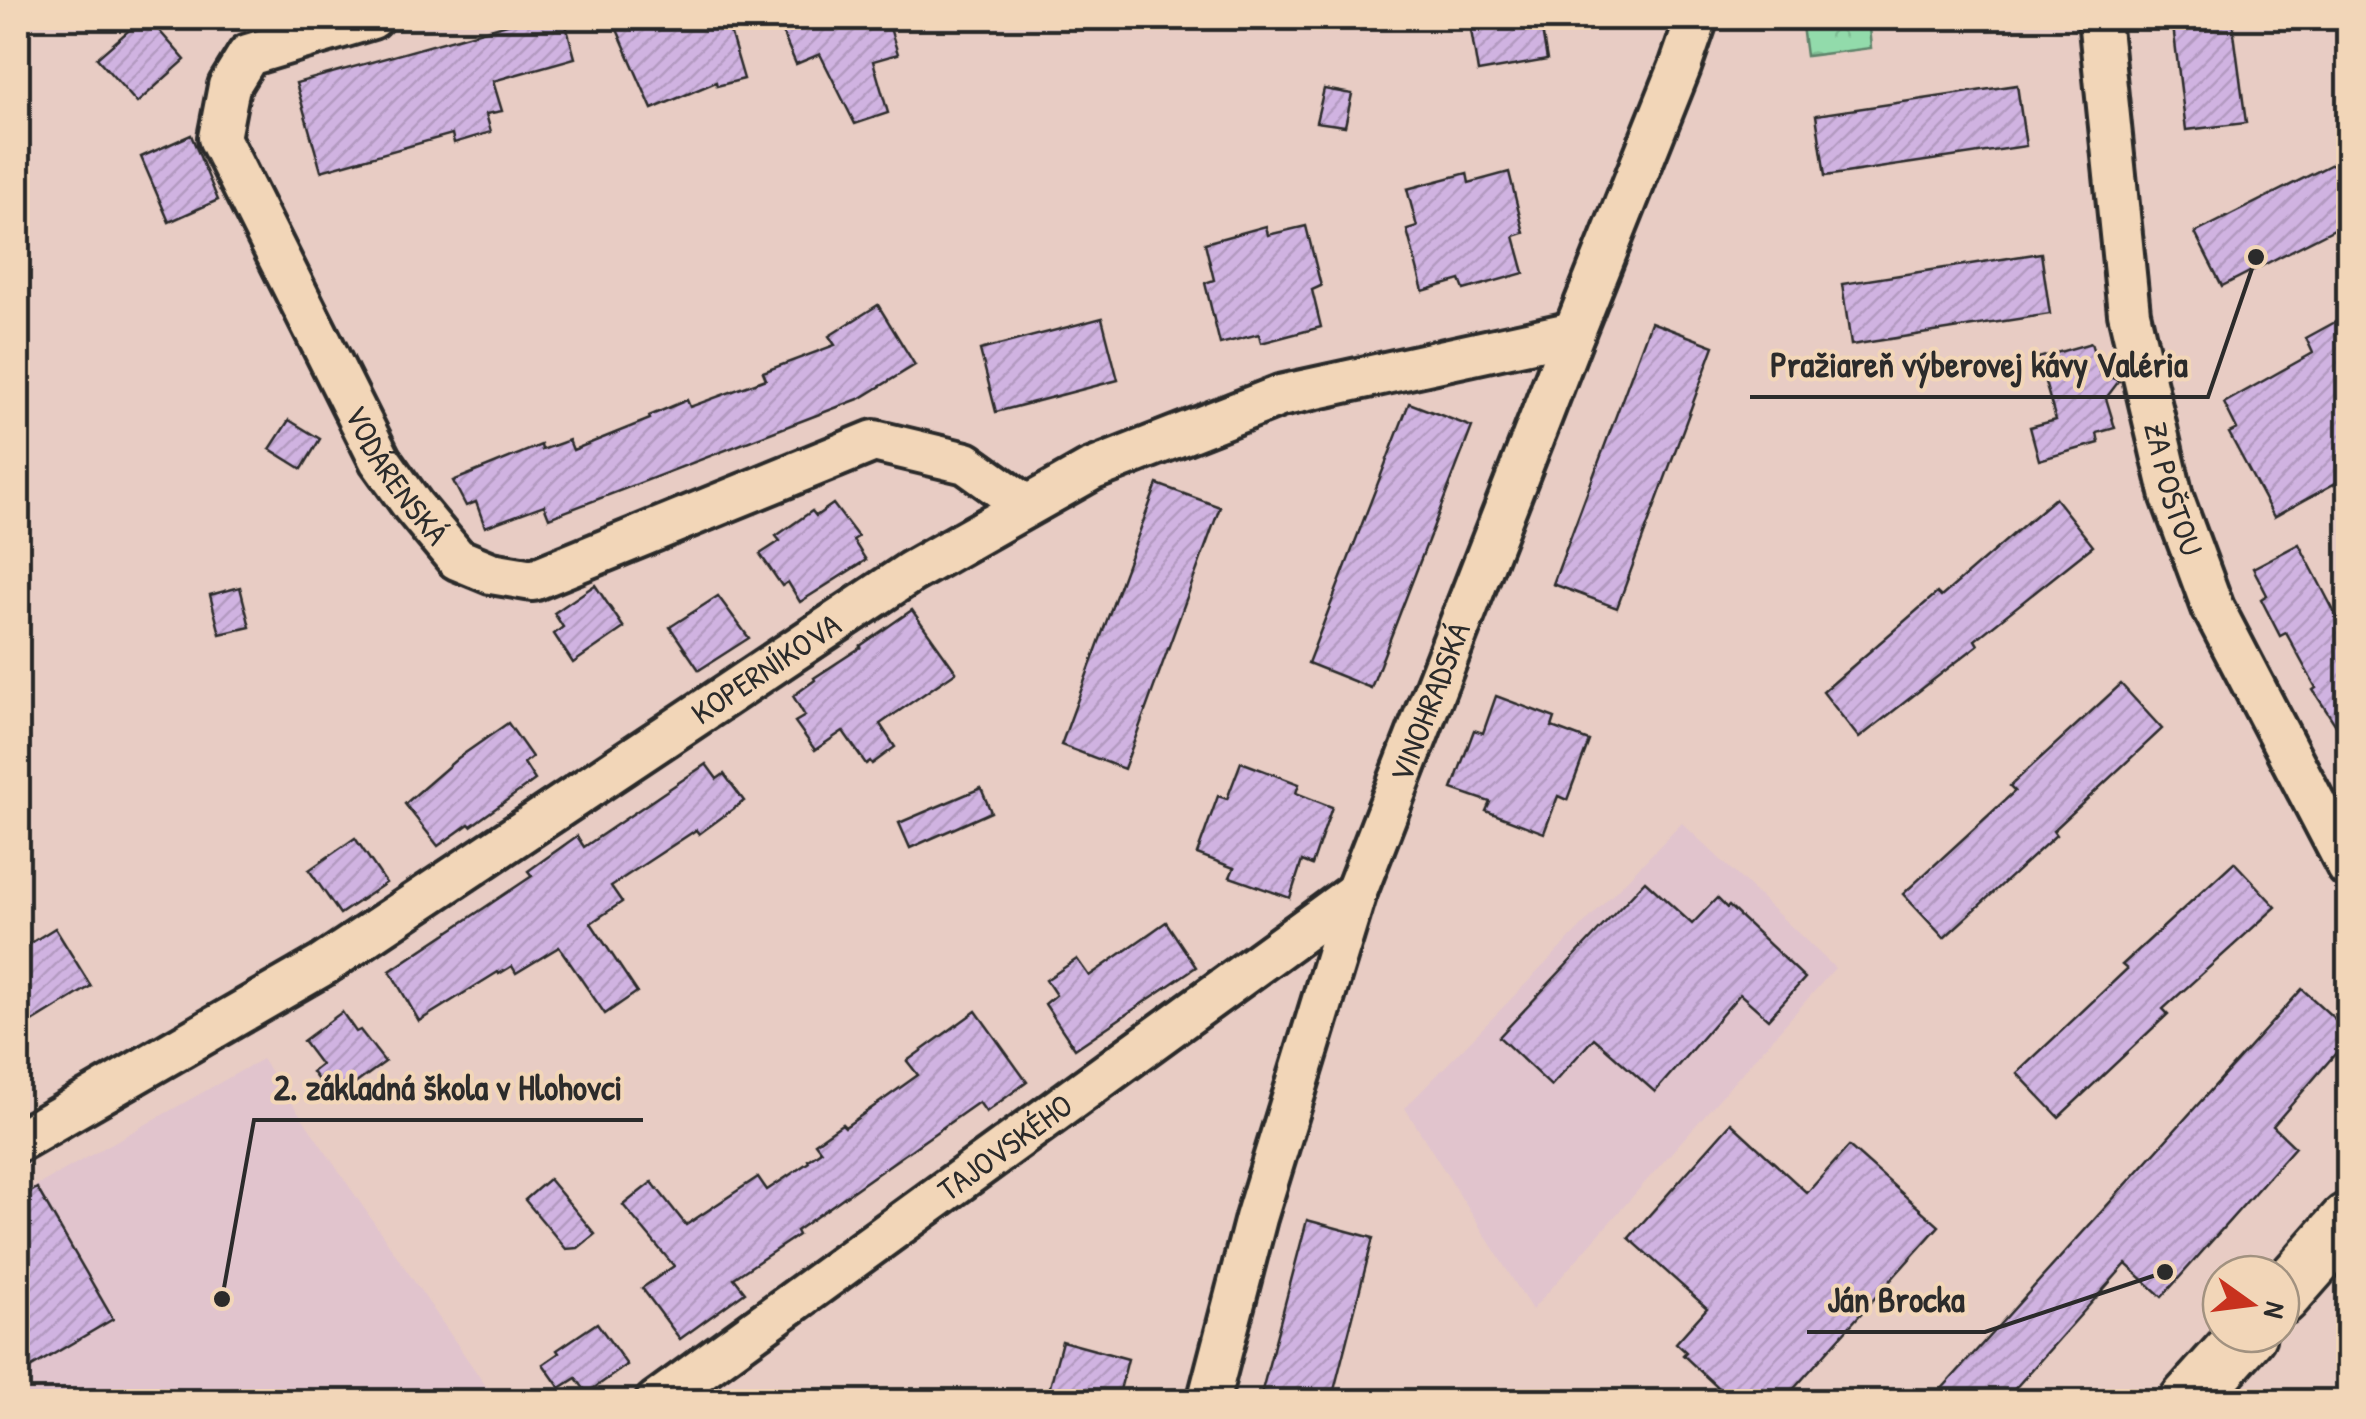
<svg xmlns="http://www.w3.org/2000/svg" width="2366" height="1419" viewBox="0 0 2366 1419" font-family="'Patrick Hand',sans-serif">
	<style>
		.built { fill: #e1c4cd }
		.forest { fill: url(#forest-crowns); stroke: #5e836b; stroke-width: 2.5 }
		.building { fill: url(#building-hatch); stroke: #2b2b2b; stroke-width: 2.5 }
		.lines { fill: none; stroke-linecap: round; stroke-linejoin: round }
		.street-casing { stroke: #2b2b2b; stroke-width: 48 }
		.secondary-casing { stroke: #2b2b2b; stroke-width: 62 }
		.street { stroke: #f2d6b8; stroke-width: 40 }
		.secondary { stroke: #f2d6b8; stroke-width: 55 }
		.labels { text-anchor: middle; stroke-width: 8; stroke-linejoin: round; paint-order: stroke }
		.street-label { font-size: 32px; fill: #2b2b2b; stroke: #f2d6b8 }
		.leader { fill: none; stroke: #2b2b2b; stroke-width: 4 }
		.callout-dot { fill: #2b2b2b; stroke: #f2d6b8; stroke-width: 4 }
		.callout-label { font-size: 35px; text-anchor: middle; font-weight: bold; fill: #2b2b2b; stroke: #f2d6b8; stroke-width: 8; stroke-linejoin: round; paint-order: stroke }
	</style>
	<defs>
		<pattern id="forest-crowns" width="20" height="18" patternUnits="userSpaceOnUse" patternTransform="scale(2.5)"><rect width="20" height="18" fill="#92dbab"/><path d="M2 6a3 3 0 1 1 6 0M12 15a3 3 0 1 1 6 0" fill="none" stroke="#7ebc93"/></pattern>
		<pattern id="building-hatch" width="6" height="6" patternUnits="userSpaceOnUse" patternTransform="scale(2.5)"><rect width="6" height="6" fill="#d0b3e1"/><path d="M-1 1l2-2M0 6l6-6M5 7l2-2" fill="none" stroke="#b39ac1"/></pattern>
	</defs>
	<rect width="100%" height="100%" fill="#e8ccc4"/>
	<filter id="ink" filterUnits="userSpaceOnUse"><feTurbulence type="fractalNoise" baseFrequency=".01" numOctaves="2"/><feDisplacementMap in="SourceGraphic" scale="20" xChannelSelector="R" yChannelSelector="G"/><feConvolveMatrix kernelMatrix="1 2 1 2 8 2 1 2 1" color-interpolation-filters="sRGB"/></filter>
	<g filter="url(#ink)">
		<g class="built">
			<polygon points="1682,823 1835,968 1532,1310 1405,1108"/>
			<polygon points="262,1059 496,1401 18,1401 18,1196"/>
		</g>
		<polygon class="forest" points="1801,18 1868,18 1871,48 1806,56"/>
		<g class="building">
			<polygon points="143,18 148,18 185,60 137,103 97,58"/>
			<polygon points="529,18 564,18 575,58 493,81 502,111 486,114 491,132 454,143 452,134 321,171 296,83"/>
			<polygon points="612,18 726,18 744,79 717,86 716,82 652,109"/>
			<polygon points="776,18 887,18 898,54 873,61 888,113 855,124 820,54 796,64"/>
			<polygon points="1469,18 1540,18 1547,60 1478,72"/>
			<polygon points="2172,18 2232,18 2246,123 2186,130"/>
			<polygon points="2017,85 2026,146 1825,176 1816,115"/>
			<polygon points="1324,89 1352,94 1345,126 1316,122"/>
			<polygon points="191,135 218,200 169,222 141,157"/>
			<polygon points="2348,156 2348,222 2222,286 2195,233"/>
			<polygon points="1509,172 1524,233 1514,236 1524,273 1464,290 1460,280 1423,291 1407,230 1417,227 1407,189 1467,173 1469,183"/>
			<polygon points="1266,226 1268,235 1306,226 1321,286 1312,290 1321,327 1261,343 1259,334 1220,344 1205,283 1214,280 1205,243"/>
			<polygon points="2041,253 2050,314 1851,345 1842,284"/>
			<polygon points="878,305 915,365 861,398 549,518 544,505 485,527 476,502 466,506 453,481 541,445 542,450 569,440 573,450 650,419 649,416 687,400 690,407 766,379 763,372 835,345 829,336"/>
			<polygon points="2348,315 2348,476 2274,517 2229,433 2237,429 2224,403 2313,353 2306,338"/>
			<polygon points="1102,318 1118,380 996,412 980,350"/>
			<polygon points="1651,322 1714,346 1617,608 1553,584"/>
			<polygon points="2091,343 2100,372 2119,381 2106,398 2115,428 2097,433 2099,443 2039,460 2030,427 2056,420 2038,358"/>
			<polygon points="1409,403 1472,427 1371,688 1308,663"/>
			<polygon points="289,420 320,439 302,469 270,449"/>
			<polygon points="1157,484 1220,507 1124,769 1061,745"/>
			<polygon points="2055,498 2093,546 1975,640 1978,645 1859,738 1823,692 1937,593 1941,597"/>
			<polygon points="833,504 858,537 853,540 866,560 800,602 788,582 782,586 760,554 780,541 776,536 812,511 816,516"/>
			<polygon points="2299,544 2348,638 2348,744 2313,690 2316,688 2286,633 2280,636 2261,599 2267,595 2253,568"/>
			<polygon points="595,585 624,628 573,663 554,634 563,627 554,613"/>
			<polygon points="240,587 250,627 220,634 210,595"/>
			<polygon points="718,596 749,638 699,670 670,627"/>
			<polygon points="912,610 956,672 880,724 895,747 872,764 870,761 866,764 843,731 815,750 795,722 805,716 793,696 815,680 814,678 861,647 860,646"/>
			<polygon points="2121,684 2162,729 2053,831 2056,835 1944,938 1903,894 2015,791 2010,786"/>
			<polygon points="1496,696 1555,718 1552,727 1589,741 1567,800 1558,796 1544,833 1486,811 1490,802 1452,789 1474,730 1483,733"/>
			<polygon points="508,723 532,757 524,763 535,780 471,826 469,824 438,846 405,804 458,758"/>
			<polygon points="1241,762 1299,784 1296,793 1332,807 1312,865 1302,861 1290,898 1230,877 1234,868 1197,854 1218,796 1227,799"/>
			<polygon points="706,764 717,779 724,774 744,801 699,834 696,830 611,886 622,902 591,923 637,992 605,1014 559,947 516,973 512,966 499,974 498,972 419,1021 390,971 532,876 528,871 577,836 584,847"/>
			<polygon points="981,788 991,812 910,848 899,823"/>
			<polygon points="355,838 386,883 340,914 309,870"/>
			<polygon points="2234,862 2276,907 2163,1009 2168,1014 2059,1117 2017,1073 2127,969 2122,965"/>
			<polygon points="1645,881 1692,924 1717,898 1727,908 1729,906 1805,978 1768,1019 1740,994 1655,1092 1594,1038 1551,1086 1499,1037"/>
			<polygon points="1166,922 1196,967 1075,1049 1045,1004 1056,995 1046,980 1077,959 1089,976"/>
			<polygon points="55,928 91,986 31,1023 28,1017 18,1024 18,951"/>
			<polygon points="2302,989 2348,1031 2348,1039 2273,1126 2295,1147 2162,1297 2126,1264 2003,1402 1930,1402"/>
			<polygon points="976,1011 1027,1082 986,1112 979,1102 796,1231 798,1235 734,1278 745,1292 680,1339 642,1288 674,1266 623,1205 652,1182 686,1225 758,1177 767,1190 809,1162 808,1160 821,1151 815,1143 842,1124 845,1127 918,1075 907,1061"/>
			<polygon points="342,1012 356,1032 360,1030 385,1062 333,1100 312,1072 321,1065 303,1041"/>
			<polygon points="1731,1123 1807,1193 1849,1146 1939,1226 1782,1402 1733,1402 1683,1355 1686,1352 1676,1343 1707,1308 1629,1238"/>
			<polygon points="549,1179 595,1234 578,1248 566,1249 525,1200"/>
			<polygon points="37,1188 113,1319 18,1375 18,1200"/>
			<polygon points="1307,1220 1373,1238 1331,1402 1259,1402"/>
			<polygon points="597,1323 627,1365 587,1393 576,1378 560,1388 543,1364 559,1353 557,1350"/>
			<polygon points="1062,1341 1128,1359 1117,1402 1046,1402"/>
		</g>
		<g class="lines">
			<defs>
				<g id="street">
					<path id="s1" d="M372,18l-124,37 -19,31 -10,52 161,322 33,46 44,53 34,14 42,7 341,-139 92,22 60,43"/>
					<path id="s2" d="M2099,18l30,295 43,184 41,111 135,259"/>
					<path id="s3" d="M18,1141l305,-176 588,-393 180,-102 189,-74 294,-64"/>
					<path id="s4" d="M656,1402l700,-510"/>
					<path id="s5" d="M1208,1402l48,-184 100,-326 218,-560 106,-265 17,-49"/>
				</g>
				<g id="secondary">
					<polyline points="2281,1297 2348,1221"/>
					<polyline points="2187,1402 2248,1334"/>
				</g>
			</defs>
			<use href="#street" class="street-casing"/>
			<use href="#secondary" class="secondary-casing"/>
			<use href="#street" class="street"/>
			<use href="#secondary" class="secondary"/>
		</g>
	</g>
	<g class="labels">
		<g class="street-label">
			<text dy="11" stroke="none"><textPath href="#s1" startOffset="600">VODÁRENSKÁ</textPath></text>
			<text dy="11" stroke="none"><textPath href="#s2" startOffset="478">ZA POŠTOU</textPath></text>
			<text dy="11" stroke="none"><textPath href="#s3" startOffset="885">KOPERNÍKOVA</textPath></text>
			<text dy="11" stroke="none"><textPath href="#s5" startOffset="735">VINOHRADSKÁ</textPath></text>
			<text dy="11" stroke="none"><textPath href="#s4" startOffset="432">TAJOVSKÉHO</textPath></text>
		</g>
	</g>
	<path class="leader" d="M2256 257L2208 397H1750M222 1299L254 1120H643M2165 1272L1985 1332H1807"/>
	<g class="callout-dot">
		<circle cx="2256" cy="257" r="10"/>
		<circle cx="222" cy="1299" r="10"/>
		<circle cx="2165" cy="1272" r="10"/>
	</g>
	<g class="callout-label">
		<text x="1979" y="377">Pražiareň výberovej kávy Valéria</text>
		<text x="448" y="1100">2. základná škola v Hlohovci</text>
		<text x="1896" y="1312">Ján Brocka</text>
	</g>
	<rect width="2366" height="1419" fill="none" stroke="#f2d6b8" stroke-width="60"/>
	<rect x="30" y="30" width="2306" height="1359" fill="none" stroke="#2b2b2b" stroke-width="4" filter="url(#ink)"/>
	<g transform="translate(2251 1304) rotate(104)"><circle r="48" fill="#f2d6b8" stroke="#a29280" stroke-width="2.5"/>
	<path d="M0-8L18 38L0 25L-18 38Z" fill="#c8321e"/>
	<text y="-15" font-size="28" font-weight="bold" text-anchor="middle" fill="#2b2b2b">N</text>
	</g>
</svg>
